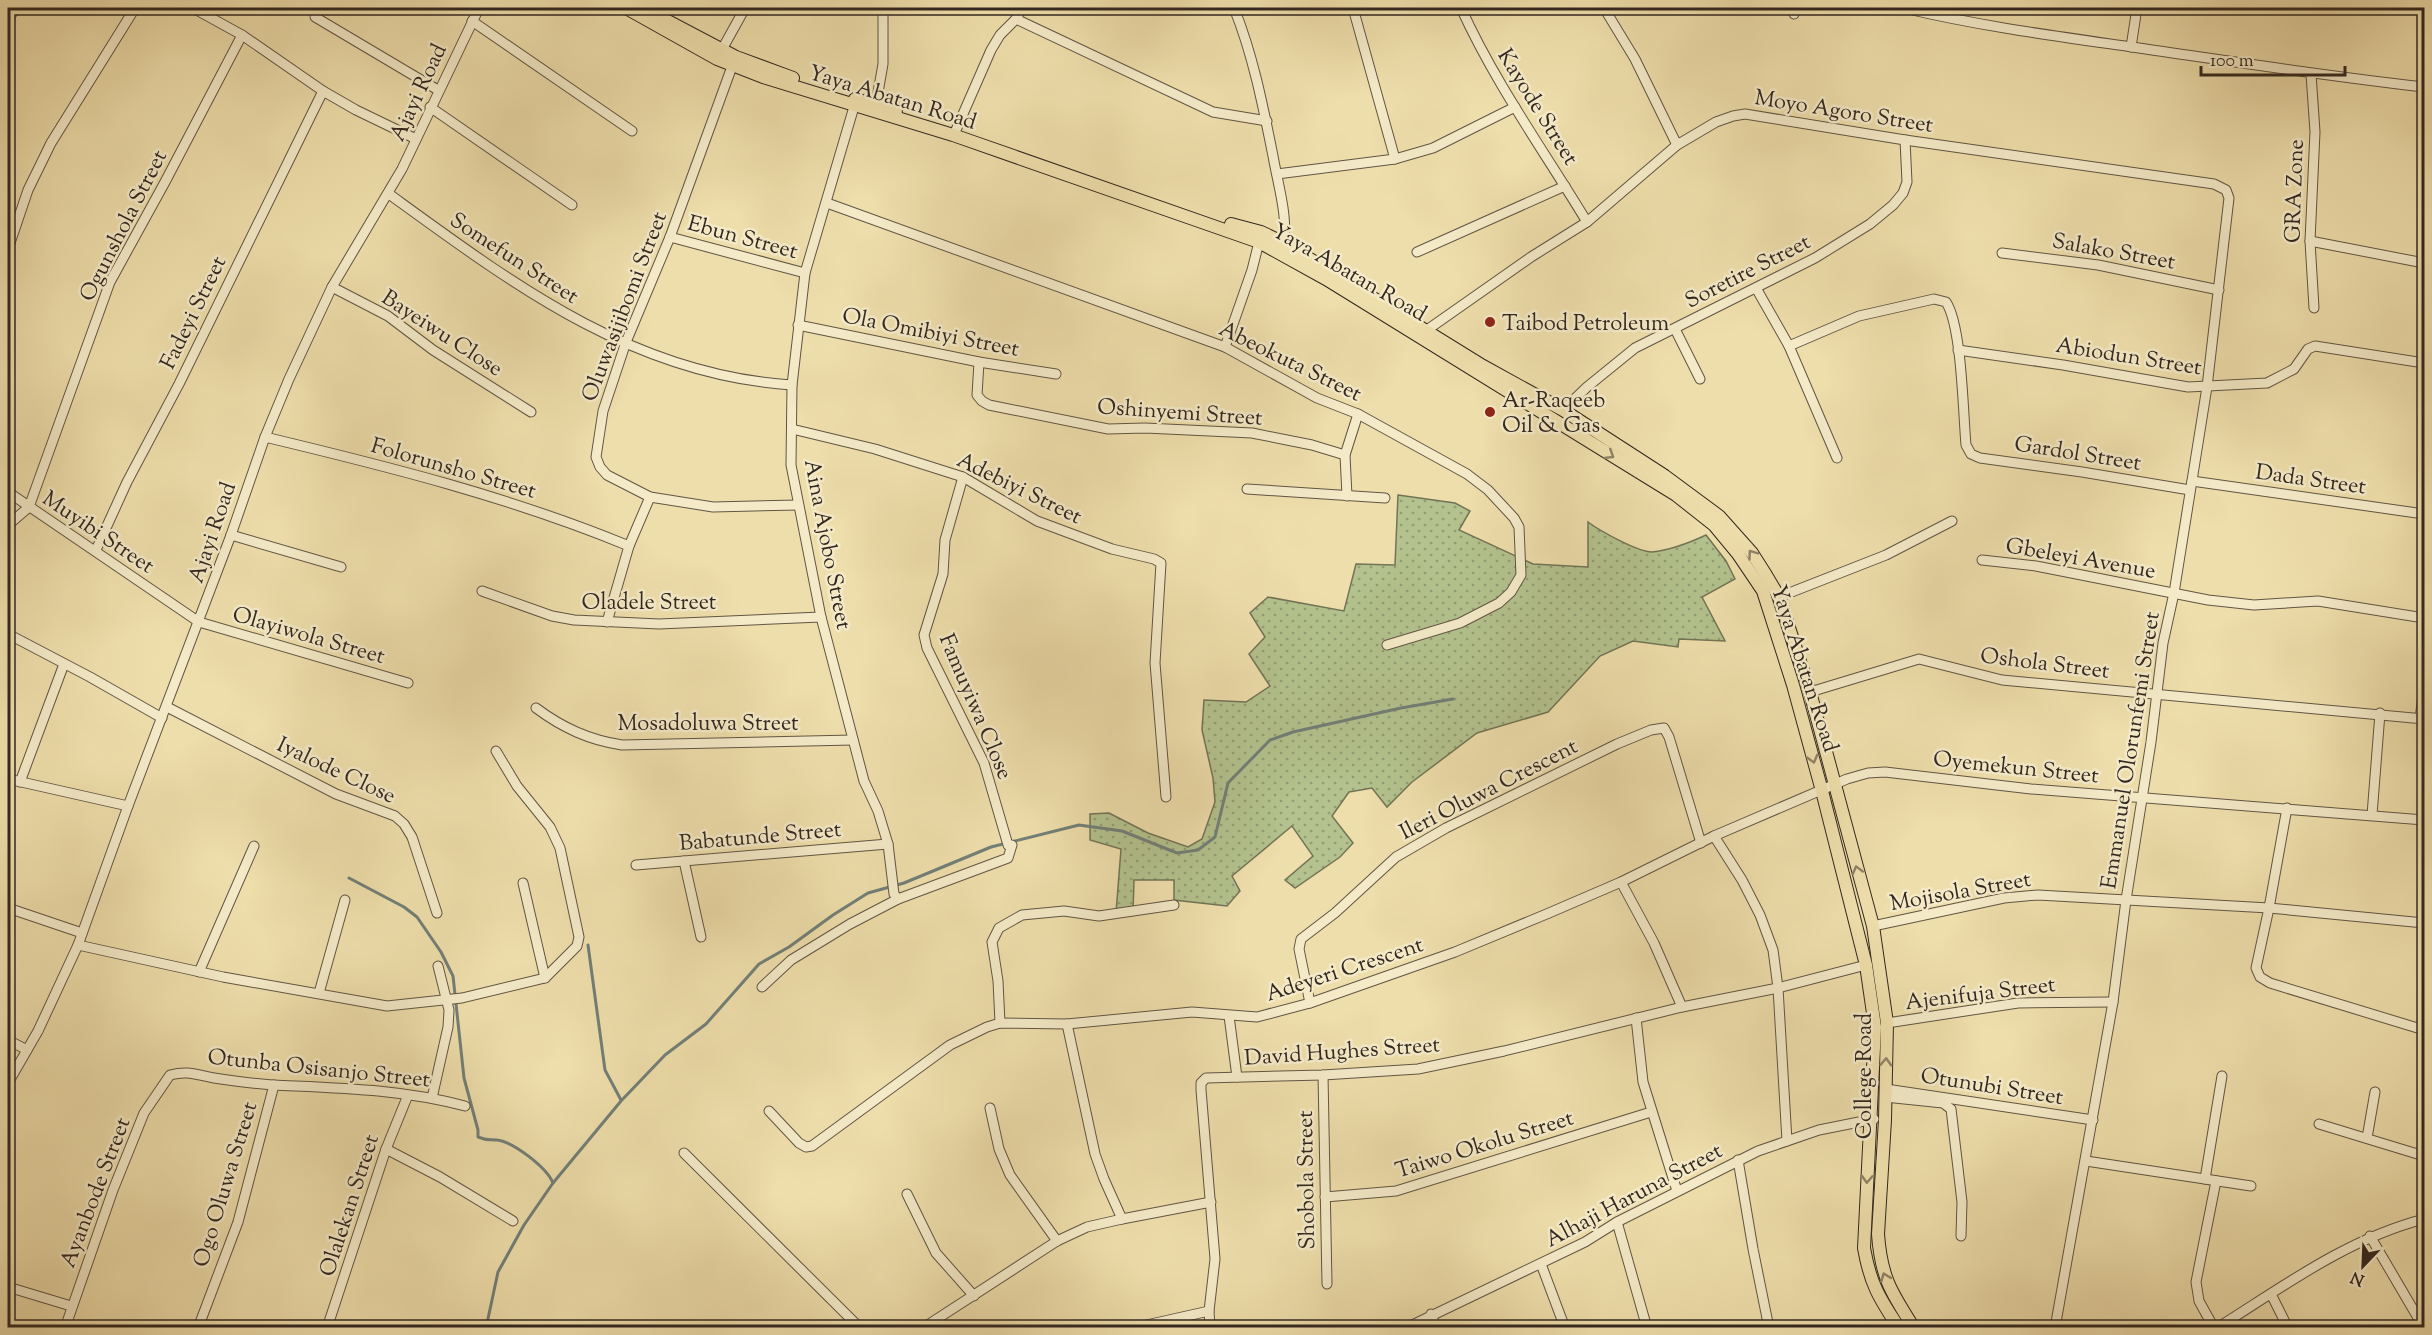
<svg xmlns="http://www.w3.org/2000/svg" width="2432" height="1335" viewBox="0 0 2432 1335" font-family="'Sorts Mill Goudy',serif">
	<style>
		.grass { fill: url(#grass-dots); stroke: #727457; stroke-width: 1.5 }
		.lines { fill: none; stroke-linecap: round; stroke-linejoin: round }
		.stream { stroke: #727f78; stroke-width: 3 }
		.minor-casing { stroke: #615543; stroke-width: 11 }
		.major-casing { stroke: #322720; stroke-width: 14 }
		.minor { stroke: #f4eac8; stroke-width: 9 }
		.major { stroke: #eedeab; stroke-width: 12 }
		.oneway { stroke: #908266 }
		.poi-dot { fill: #8f2418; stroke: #f4eac8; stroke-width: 2 }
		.labels { text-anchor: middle; stroke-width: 5; stroke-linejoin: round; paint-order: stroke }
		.street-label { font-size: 22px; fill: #322720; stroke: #f4eac8 }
		.poi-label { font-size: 22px; fill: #322720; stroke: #f4eac8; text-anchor: start }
	</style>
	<defs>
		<pattern id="grass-dots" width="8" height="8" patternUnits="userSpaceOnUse" patternTransform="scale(1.5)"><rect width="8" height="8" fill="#b3c28e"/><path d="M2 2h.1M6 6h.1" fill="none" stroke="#929e74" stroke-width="1.8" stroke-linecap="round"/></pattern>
	</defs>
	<rect width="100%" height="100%" fill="#eedeab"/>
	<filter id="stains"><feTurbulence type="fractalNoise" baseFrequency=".00333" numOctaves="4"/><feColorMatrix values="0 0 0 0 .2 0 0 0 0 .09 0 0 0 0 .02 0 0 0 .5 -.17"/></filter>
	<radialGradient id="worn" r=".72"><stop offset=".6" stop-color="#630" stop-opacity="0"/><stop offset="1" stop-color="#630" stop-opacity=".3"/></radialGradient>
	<path class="grass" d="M1398,495l57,8 15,8 -11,19 74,34 55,3v-45c12,9 50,30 64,30 19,-2 37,-9 54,-17l20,26 9,18 -33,18 23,44 -46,-2 -1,8 -45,-6 -33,15 -52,56 -71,21 -65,49 -25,25 -15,-19 -23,4 -17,24 21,27 -13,14 -45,31 -10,-8 28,-24 -21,-30 -60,50 8,15 -13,15 -53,-6v-20h-40l-1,32 -17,1 5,-64 -31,-9v-26l19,-1 39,20 40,14 14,-8 13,-37 -2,-24 -11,-48 2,-30 42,2 24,-16 -21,-32 16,-17 -15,-24 18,-16 76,14 12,-47 39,1z"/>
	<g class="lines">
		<g class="stream">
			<path d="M349,878l55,29 13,10 24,35 12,24 11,102 14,52v7c10,4 10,2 19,3 17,2 50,28 56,43"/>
			<polyline points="588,945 605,1070 621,1100"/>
			<polyline points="486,1328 498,1272 524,1225 553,1183 621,1101 665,1055 706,1024 759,964 789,947 833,915 868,893 904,883 991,847 1079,825 1122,831 1177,853 1198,850 1215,837 1228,783 1270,740 1293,732 1401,708 1453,699"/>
		</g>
		<defs>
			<g id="minor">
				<polyline points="193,8 242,35 323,91 356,110 416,139"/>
				<polyline points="1022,8 1016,19 1213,112 1267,121"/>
				<path d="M1234,8c19,47 29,98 39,148 5,29 16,63 10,92"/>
				<polyline points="1353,8 1395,159"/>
				<path d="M1461,8c34,75 83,143 126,214"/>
				<polyline points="1604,8 1635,59 1677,145"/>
				<path d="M1904,8c75,18 151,28 228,39 97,14 194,29 292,40"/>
				<polyline points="1794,14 1795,8"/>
				<polyline points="315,17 438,90"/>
				<polyline points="8,21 15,8"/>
				<polyline points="472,21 632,131"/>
				<polyline points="2131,47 2137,8"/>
				<polyline points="720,53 745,8"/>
				<polyline points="734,61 670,237 626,342 603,411 596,457 600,467 607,475 650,497 713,507 798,505"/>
				<polyline points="2311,74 2315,132 2310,241 2314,308"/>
				<polyline points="856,100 805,273 792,385 791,465 821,617 864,781 878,811 888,844 894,894 898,899"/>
				<polyline points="876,104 883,64 883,8"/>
				<polyline points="430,107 572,205"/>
				<polyline points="956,130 991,50 1000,35 1016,19"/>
				<polyline points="1277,174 1395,159 1433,148 1515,107"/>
				<path d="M389,194c124,90 244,181 403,191"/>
				<polyline points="827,203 1225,347 1317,398 1358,414 1467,474 1488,490 1514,518 1519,527 1521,575 1511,592 1499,603 1460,623 1387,645"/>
				<polyline points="670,237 805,273"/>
				<polyline points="2310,241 2424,263"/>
				<polyline points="8,249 28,190 51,143 135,8"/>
				<polyline points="1417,252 1565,186"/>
				<polyline points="2002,253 2098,265 2219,290"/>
				<polyline points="332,287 388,316 433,350 531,412"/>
				<polyline points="1756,288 1789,346 1837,458"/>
				<polyline points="798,325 979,362 1056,374"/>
				<polyline points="1675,329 1700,379"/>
				<polyline points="1427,330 1531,257 1587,222 1677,145 1716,122 1733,116 1745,114 1905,140 2214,184 2226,190 2229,198 2207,387 2174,593 2163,643 2151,742 2126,900 2113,1002 2055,1328"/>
				<path d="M1789,346l70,-30 75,-17 12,3c16,24 17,111 20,143l5,9 9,4 102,14 108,18"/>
				<polyline points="1225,347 1252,270 1260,238"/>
				<polyline points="1958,350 2063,365 2188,387 2267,383 2294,369 2308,349 2315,346 2424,363"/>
				<polyline points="979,362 977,395 982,401 989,405 1108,429 1145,428 1252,433 1312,445 1345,455"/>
				<polyline points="1563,410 1587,387 1635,348 1815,258 1870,224 1893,205 1903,193 1907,182 1905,140"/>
				<polyline points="792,429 875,449 963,477 1037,521 1112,549 1154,559 1161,563 1155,663 1166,797"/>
				<path d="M265,437c125,30 245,60 364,109"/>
				<polyline points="2192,481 2424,514"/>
				<polyline points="1247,489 1385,498"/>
				<polyline points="8,492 199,622 408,683"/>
				<polyline points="1347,496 1345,455 1358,414"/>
				<polyline points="8,525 29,507 110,282 165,182 242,35"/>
				<polyline points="231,535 341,567"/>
				<polyline points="96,550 127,482 179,384 323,91"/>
				<polyline points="1982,560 2036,566 2208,600 2254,605 2318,601 2424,618"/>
				<polyline points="482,591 552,616 574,620 659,624 821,617"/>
				<polyline points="1779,597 1886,555 1952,521"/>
				<polyline points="607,622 629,546 650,497"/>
				<polyline points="8,634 90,677 162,718"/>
				<polyline points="1810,692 1919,659 2002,680 2424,719"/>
				<polyline points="167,707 336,794 395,816 404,824 412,837 437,913"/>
				<path d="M536,708c27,20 53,32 86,37l231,-5"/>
				<polyline points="2420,719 2424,688"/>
				<polyline points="8,779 128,806"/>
				<polyline points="20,782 64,664"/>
				<polyline points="2287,808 2269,908 2256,968 2260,977 2270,983 2424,1030"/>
				<polyline points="2372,815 2380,713"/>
				<polyline points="1714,836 1742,880 1760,915 1773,950 1778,988 1787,1141"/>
				<polyline points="684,861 701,937"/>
				<polyline points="636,865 888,844"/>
				<polyline points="1621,882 1654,943 1682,1007"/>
				<polyline points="523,883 545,978"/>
				<polyline points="8,908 82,933"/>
				<polyline points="1873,926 2004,898 2038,895 2269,908 2424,923"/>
				<polyline points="78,945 223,977 387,1006 462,998 545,978 577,946 579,937 560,848 550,827 517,786 496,751"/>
				<polyline points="199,972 254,846"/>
				<polyline points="762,987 791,960 850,924 898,899 1008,858 1012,845 1008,845 984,763 927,648 924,635 943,574 945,540 963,477"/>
				<polyline points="319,993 345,900"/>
				<polyline points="1310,1003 1299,949 1301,939 1335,913 1396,857 1446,828 1617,744 1651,730 1664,728 1669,737 1701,843"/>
				<polyline points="1229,1016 1237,1077"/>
				<polyline points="1636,1018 1643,1082 1677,1191"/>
				<polyline points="1000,1023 998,981 992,942 999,928 1022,915 1064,911 1099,916 1174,905"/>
				<polyline points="1887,1023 2018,1003 2113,1002"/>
				<polyline points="1067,1024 1095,1154 1104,1179 1122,1219 1211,1202"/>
				<polyline points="8,1040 27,1050"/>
				<polyline points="1323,1075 1327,1284"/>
				<polyline points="8,1083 38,1031 78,945 128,806 231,535 265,437 289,379 332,287 402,169 479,8"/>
				<polyline points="1886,1089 2093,1120"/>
				<polyline points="1885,1097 1943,1103 1951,1109 1962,1202 1961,1236"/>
				<polyline points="432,1098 448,1027 449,1010 438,966"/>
				<polyline points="990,1108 999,1149 1010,1175 1057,1241"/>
				<polyline points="769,1111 799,1143 806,1147 812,1146 950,1045 987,1027 1000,1023 1067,1024 1192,1012 1257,1017 1310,1003 1455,952 1549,913 1621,882 1714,836 1847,779 1868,773 1885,772 2031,789 2424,820"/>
				<polyline points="2319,1124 2424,1156"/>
				<polyline points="2367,1138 2375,1092"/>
				<polyline points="386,1149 440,1177 513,1221"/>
				<polyline points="684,1153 860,1328"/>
				<polyline points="1738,1160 1753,1249 1769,1328"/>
				<polyline points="2086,1161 2251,1186"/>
				<polyline points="2205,1179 2222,1076"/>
				<polyline points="907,1194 936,1253 974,1296"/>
				<polyline points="1325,1197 1396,1191 1651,1112"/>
				<polyline points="1617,1222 1647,1328"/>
				<polyline points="2370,1236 2424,1328"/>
				<polyline points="1541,1264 1565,1328"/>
				<polyline points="8,1287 71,1306"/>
				<polyline points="2271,1294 2288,1328"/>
				<polyline points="1431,1314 1436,1328"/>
				<polyline points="630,1326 632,1328"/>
				<path d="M65,1328l48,-138 31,-77 26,-38c19,-5 26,0 44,3 20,3 40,6 60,7 64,3 128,4 191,21"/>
				<polyline points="198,1328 238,1222 274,1085"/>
				<polyline points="327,1328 386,1149 408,1095"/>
				<polyline points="923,1328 1057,1241 1087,1227 1122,1219"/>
				<polyline points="1133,1328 1209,1311"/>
				<polyline points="1210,1328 1209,1311 1215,1259 1201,1090 1201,1083 1206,1078 1323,1075 1418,1069 1504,1051 1682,1007 1778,988 1866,965"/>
				<polyline points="1406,1328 1585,1242 1617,1222 1758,1151 1819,1130 1874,1119"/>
				<polyline points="2214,1328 2199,1301 2196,1282 2216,1181"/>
				<path d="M2217,1328c67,-42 130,-89 207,-109"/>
			</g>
			<g id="major">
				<path d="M626,8l91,51 46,18 190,58 306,107 67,37 350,216 38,30 24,29 25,37 30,94 29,106 44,174 9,62 -11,221c6,35 15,50 35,80"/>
				<polyline points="643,8 736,57 793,78"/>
				<polyline points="855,99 896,111"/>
				<path d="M1231,224l30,8 23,11 199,123 80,44 102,66 54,40 33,37 14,22 13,22 31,95 63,234 14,97 -2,97 -7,114c3,43 13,58 36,94"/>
			</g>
		</defs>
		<use href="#minor" class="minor-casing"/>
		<use href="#major" class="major-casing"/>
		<use href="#minor" class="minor"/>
		<use href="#major" class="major"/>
	</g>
	<defs><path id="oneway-chevron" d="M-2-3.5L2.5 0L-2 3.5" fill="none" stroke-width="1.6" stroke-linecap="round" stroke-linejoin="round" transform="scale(1.5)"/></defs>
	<g class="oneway">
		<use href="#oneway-chevron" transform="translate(1610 455) rotate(32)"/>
		<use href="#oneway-chevron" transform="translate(1752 554) rotate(-125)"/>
		<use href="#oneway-chevron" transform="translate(1813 759) rotate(75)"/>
		<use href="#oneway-chevron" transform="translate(1857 870) rotate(-105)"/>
		<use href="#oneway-chevron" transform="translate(1886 1062) rotate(-88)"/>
		<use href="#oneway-chevron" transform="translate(1867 1179) rotate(92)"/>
		<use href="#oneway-chevron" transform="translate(1885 1277) rotate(-111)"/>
	</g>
	<g class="poi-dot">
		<circle cx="1490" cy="322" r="6"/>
		<circle cx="1490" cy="412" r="6"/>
	</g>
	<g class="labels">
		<g class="street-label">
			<text transform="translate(417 92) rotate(-65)" y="8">Ajayi Road</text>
			<text transform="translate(893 96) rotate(17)" y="8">Yaya Abatan Road</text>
			<text transform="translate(1539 106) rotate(58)" y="8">Kayode Street</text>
			<text transform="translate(1844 110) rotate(9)" y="8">Moyo Agoro Street</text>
			<text transform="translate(2293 191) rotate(-88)" y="8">GRA Zone</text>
			<text transform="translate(122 225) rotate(-63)" y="8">Ogunshola Street</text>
			<text transform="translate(743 236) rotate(15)" y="8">Ebun Street</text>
			<text transform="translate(2114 250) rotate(10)" y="8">Salako Street</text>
			<text transform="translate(515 257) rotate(33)" y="8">Somefun Street</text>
			<text transform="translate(1747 270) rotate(-27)" y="8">Soretire Street</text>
			<text transform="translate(1350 271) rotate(30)" y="8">Yaya Abatan Road</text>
			<text transform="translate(623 306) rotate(-69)" y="8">Oluwasijibomi Street</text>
			<text transform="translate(192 312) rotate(-64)" y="8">Fadeyi Street</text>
			<text transform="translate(931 331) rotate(11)" y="8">Ola Omibiyi Street</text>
			<text transform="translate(443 332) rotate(33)" y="8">Bayeiwu Close</text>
			<text transform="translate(2129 355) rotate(9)" y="8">Abiodun Street</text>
			<text transform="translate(1291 360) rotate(26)" y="8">Abeokuta Street</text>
			<text transform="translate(1180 411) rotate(4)" y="8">Oshinyemi Street</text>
			<text transform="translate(2078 452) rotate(9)" y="8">Gardol Street</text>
			<text transform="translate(454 467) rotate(16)" y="8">Folorunsho Street</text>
			<text transform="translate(2311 478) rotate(8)" y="8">Dada Street</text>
			<text transform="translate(1020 487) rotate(26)" y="8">Adebiyi Street</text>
			<text transform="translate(99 531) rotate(34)" y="8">Muyibi Street</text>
			<text transform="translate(211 532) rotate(-71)" y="8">Ajayi Road</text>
			<text transform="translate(829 544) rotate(79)" y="8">Aina Ajobo Street</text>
			<text transform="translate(2081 557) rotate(10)" y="8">Gbeleyi Avenue</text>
			<text x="649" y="609">Oladele Street</text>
			<text transform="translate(309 634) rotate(16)" y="8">Olayiwola Street</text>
			<text transform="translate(2045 662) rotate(7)" y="8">Oshola Street</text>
			<text transform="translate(1806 668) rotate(72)" y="8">Yaya Abatan Road</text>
			<text transform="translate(977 706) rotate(67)" y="8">Famuyiwa Close</text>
			<text x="708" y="730">Mosadoluwa Street</text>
			<text transform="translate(2129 750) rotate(-81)" y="8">Emmanuel Olorunfemi Street</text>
			<text transform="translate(2016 766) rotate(6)" y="8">Oyemekun Street</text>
			<text transform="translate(337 769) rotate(25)" y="8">Iyalode Close</text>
			<text transform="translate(1488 788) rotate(-27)" y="8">Ileri Oluwa Crescent</text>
			<text transform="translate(760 835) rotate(-5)" y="8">Babatunde Street</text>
			<text transform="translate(1960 890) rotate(-10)" y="8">Mojisola Street</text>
			<text transform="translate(1344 968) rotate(-18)" y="8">Adeyeri Crescent</text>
			<text transform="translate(1980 992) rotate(-7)" y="8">Ajenifuja Street</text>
			<text transform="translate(1342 1050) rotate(-4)" y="8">David Hughes Street</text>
			<text transform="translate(319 1067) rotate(6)" y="8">Otunba Osisanjo Street</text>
			<text transform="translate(1863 1076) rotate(-90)" y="8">College Road</text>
			<text transform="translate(1992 1085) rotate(9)" y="8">Otunubi Street</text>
			<text transform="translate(1484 1143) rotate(-17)" y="8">Taiwo Okolu Street</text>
			<text transform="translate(1305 1180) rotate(-91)" y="8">Shobola Street</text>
			<text transform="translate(224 1184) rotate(-73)" y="8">Ogo Oluwa Street</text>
			<text transform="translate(94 1192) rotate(-69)" y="8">Ayanbode Street</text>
			<text transform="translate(1633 1194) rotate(-28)" y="8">Alhaji Haruna Street</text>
			<text transform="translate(348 1205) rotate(-72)" y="8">Olalekan Street</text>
		</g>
		<g class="poi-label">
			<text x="1502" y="330">Taibod Petroleum</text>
			<text x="1502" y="407">Ar-Raqeeb<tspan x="1502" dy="25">Oil &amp; Gas</tspan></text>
		</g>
	</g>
	<rect width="2432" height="1335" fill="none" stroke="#eedeab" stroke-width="30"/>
	<rect x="9" y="9" width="2414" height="1317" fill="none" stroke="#322720" stroke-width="3"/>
	<rect x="15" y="15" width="2402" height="1305" fill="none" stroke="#322720" stroke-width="1.5"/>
	<g transform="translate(2363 1266) rotate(203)" stroke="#f4eac8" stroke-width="4.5" paint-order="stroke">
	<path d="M0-4.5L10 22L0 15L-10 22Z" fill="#322720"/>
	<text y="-9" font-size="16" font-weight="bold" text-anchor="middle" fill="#322720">N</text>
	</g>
	<path d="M2201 66v9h144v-9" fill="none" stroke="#322720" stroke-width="3"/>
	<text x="2210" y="66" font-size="18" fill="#322720" stroke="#f4eac8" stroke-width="4.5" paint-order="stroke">100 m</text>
	<rect width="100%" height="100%" filter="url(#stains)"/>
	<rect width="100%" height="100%" fill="url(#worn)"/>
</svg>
